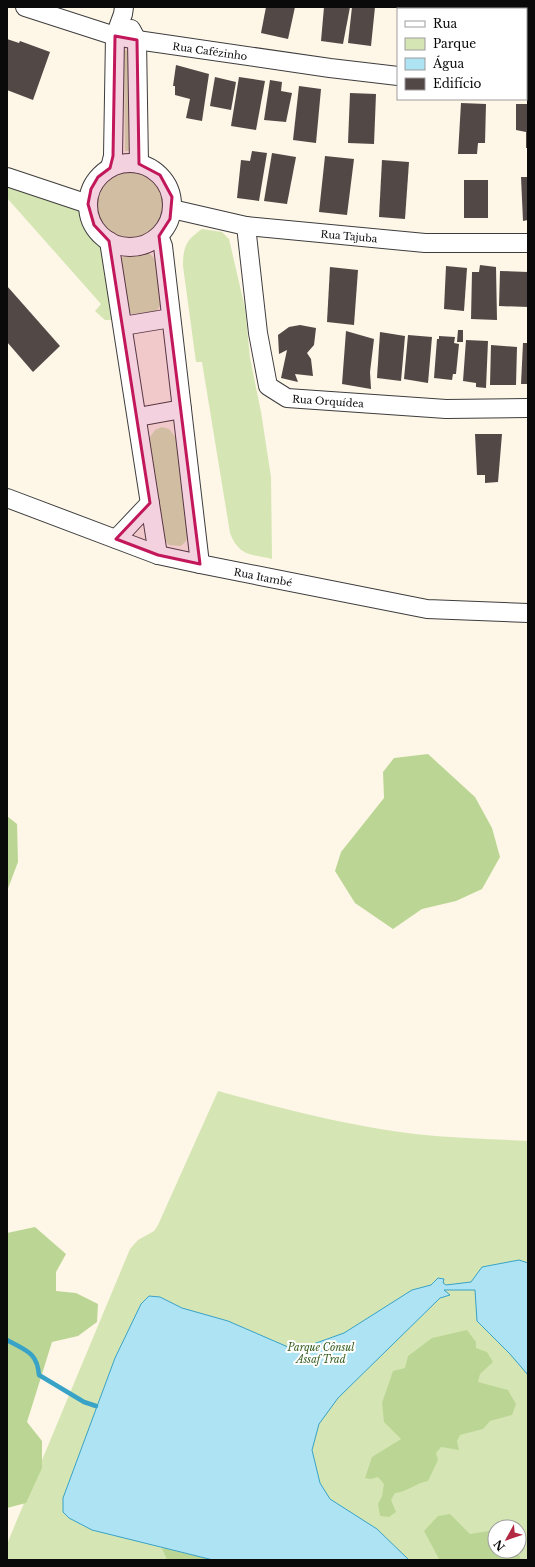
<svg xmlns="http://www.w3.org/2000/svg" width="535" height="1567" viewBox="0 0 535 1567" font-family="'Libre Baskerville',serif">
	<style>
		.green { fill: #d5e6b4; fill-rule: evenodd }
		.forest { fill: #bbd694 }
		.water { fill: #aee3f3; stroke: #38a2c7 }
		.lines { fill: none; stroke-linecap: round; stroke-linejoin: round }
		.stream { stroke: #38a2c7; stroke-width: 4.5 }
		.building { fill: #524947 }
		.minor-casing { stroke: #3d3d3d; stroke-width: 20 }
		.minor { stroke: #fff; stroke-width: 18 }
		.marked { fill: #c2185b; fill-opacity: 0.2; stroke: #c2185b; stroke-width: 3; stroke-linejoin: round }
		.labels { text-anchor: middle; stroke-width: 4; stroke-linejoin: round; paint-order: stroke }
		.street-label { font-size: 10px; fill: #0a0a0a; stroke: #fff }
		.park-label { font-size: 10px; font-style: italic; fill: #345d1e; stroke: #fff }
	</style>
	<rect width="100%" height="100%" fill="#fef6e7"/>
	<g class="green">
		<polygon points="124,50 131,51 131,151 125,151"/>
		<path d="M119,169c7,0 15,-1 22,1 4,1 9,6 13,9 23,20 13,43 -7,60 -8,1 -17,3 -26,1 -25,-5 -36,-42 -18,-61 4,-5 11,-7 16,-10z"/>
		<path d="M7,183l76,27c2,16 9,26 21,37l11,73h-10l-10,-9 6,-7 -94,-106z"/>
		<path d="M202,229l20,3 7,7 16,69 5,50 11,54 10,65 1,82c-22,-5 -33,-3 -42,-26l-28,-171h-6l-13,-96c0,-19 3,-26 19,-37z"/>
		<path d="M145,251c18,8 16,35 18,52l-7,8 -23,3 -6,-2 -8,-51 6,-6z"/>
		<polygon points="162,427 169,429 177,439 188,535 186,541 181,546 169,545 162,537 148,440 155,430"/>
		<path d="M218,1091c65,18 130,35 197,43 37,4 76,5 113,7v419h-521v-16l123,-295 8,-9 16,-9 4,-6zM495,1527h24v24h-24z"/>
	</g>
	<g class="forest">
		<polygon points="428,754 475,797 492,828 500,857 482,889 456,901 422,909 393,929 355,903 335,871 341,852 384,798 383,772 394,758"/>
		<polygon points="7,816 17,824 18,862 7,891"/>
		<polygon points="35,1227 66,1254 56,1272 56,1291 76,1293 98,1304 97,1322 78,1336 52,1342 27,1422 42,1441 42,1468 26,1503 7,1508 7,1233"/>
		<path d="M467,1330l9,12v6l11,4 6,10 -13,12 -2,8 30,8 8,14 -4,11 -22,6 -7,8 -23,6 -3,6 2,9 -18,-3 -5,6 2,7 -10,21c-12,2 -21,11 -33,12l-4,7 5,12 -7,5 -9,-1 -2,-12 4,-8 2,-12 -6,-7 -7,2 -6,-1 7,-21 29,-18 -17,-17 -2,-19 11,-32 12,-3 3,-12 24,-18z"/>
		<polygon points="450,1514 470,1534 495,1530 495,1551 518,1551 521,1560 439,1559 424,1531 438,1516"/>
		<polygon points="162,1548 207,1558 204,1560 167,1560"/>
	</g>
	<polygon class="water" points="519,1260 528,1263 528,1375 510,1354 477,1321 475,1290 444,1290 450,1295 440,1298 338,1398 319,1424 312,1450 320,1483 330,1499 377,1529 409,1560 213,1560 92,1530 69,1518 63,1512 63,1498 115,1358 141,1304 149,1296 160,1297 182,1308 228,1321 288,1347 305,1347 344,1333 412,1290 431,1285 438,1278 444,1279 443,1283 446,1285 471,1282 482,1267"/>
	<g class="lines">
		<path class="stream" d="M7,1340c19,11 30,12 32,35l45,27 12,4"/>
	</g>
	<g class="building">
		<polygon points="266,7 295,7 288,39 261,33"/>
		<polygon points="324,7 350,7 343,44 321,41"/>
		<polygon points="352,7 375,7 371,46 348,43"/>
		<polygon points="408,7 432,7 431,9 408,9"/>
		<rect x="464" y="7" width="23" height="2"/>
		<polygon points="7,39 19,43 20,41 50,52 33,100 7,90"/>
		<polygon points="176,65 209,74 202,121 186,118 190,99 175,95 175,86 173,86"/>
		<polygon points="215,77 236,82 231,110 210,106"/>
		<polygon points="239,77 265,81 256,130 231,126"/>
		<polygon points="270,80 282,82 281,91 292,93 286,122 264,120"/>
		<polygon points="299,86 321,89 316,143 293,140"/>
		<polygon points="350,93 376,94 374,144 348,143"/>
		<polygon points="461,103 486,104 485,143 478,143 477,154 458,154"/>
		<polygon points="516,104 528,104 528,148 526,148 526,132 516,130"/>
		<polygon points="252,151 267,153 259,201 237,198 241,160 250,161"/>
		<polygon points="272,153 296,157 287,204 264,201"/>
		<polygon points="325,156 354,159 347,215 319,212"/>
		<polygon points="382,160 409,162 405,219 379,217"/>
		<polygon points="521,177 528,177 528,220 523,221"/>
		<rect x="464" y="180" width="24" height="38"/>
		<polygon points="480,265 496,267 497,320 471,319 472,272 479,272"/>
		<polygon points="446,266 467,268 464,311 444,309"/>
		<polygon points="330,267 358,270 354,325 327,322"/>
		<polygon points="500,271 528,272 528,307 499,306"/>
		<polygon points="7,286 60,346 33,372 7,342"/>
		<polygon points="300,325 316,328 314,345 307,353 311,359 313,376 295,374 298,382 281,378 287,350 279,354 278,335 289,327"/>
		<polygon points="458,330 463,330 463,342 457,342"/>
		<polygon points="346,331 374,339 370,372 371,389 342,384"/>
		<polygon points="380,332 405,336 401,381 377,378"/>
		<polygon points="408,335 432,337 428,383 404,379"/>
		<polygon points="439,336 455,337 454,343 459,344 456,374 453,374 452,380 434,378 437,339 439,339"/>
		<polygon points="466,340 488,341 486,388 476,387 476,383 463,381"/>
		<polygon points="523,343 528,343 528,384 521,384"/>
		<polygon points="491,345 517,347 516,385 490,385"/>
		<polygon points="475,434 502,434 498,482 485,483 485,475 477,475"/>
	</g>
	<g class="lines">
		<defs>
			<g id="minor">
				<polyline points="25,7 115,36 137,40 330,68 398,76"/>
				<polyline points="131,29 137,40 139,164"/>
				<polyline points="526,80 528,80"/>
				<circle cx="130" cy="205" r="42"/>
				<polyline points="110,168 113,156 115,36 123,14 124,7"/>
				<polyline points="7,177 88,204"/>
				<polyline points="172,209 246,226 425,243 528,243"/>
				<polyline points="246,226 258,333 268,386 287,398 446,409 528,408"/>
				<polyline points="159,236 163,246 200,564"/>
				<polyline points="109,241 158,555"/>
				<polyline points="123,326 171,318"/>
				<polyline points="138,417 182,409"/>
				<polyline points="7,498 158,555 200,564 427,609 528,613"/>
				<polyline points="116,539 150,503"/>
			</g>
		</defs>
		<use href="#minor" class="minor-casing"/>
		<use href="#minor" class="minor"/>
	</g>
	<path class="marked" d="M115,36l22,4 2,124 21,11 12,22 -2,22 -11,17 41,328 -42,-9 -42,-16 34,-36 -41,-262 -15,-16 -6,-21 3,-15 7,-12 12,-9 3,-12z"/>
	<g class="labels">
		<g class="street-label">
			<text transform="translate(210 51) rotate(8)" y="4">Rua Cafézinho</text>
			<text transform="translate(349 236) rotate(5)" y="4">Rua Tajuba</text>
			<text transform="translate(328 401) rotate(4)" y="4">Rua Orquídea</text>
			<text transform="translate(263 577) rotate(11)" y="4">Rua Itambé</text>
		</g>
		<g class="park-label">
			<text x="321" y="1351">Parque Cônsul<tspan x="321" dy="12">Assaf Trad</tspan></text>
		</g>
	</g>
	<rect width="535" height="1567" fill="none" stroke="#0a0a0a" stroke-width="16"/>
	<rect x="397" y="8" width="130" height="92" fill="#ffffff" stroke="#9d9d9d"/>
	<rect x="405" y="21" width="20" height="6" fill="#ffffff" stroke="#9d9d9d"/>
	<text x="433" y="28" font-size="12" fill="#0a0a0a">Rua</text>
	<rect x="405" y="38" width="20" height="12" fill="#d5e6b4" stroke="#9d9d9d"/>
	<text x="433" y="48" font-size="12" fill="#0a0a0a">Parque</text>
	<rect x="405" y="58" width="20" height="12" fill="#aee3f3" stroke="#9d9d9d"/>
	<text x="433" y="68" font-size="12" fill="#0a0a0a">Água</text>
	<rect x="405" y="78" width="20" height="12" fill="#524947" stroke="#9d9d9d"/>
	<text x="433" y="88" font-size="12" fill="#0a0a0a">Edifício</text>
	<g transform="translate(507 1539) rotate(230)"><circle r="19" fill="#ffffff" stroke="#9d9d9d"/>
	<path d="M0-3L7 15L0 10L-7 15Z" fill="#b32943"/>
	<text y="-6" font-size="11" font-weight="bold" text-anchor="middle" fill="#0a0a0a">N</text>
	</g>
</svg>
